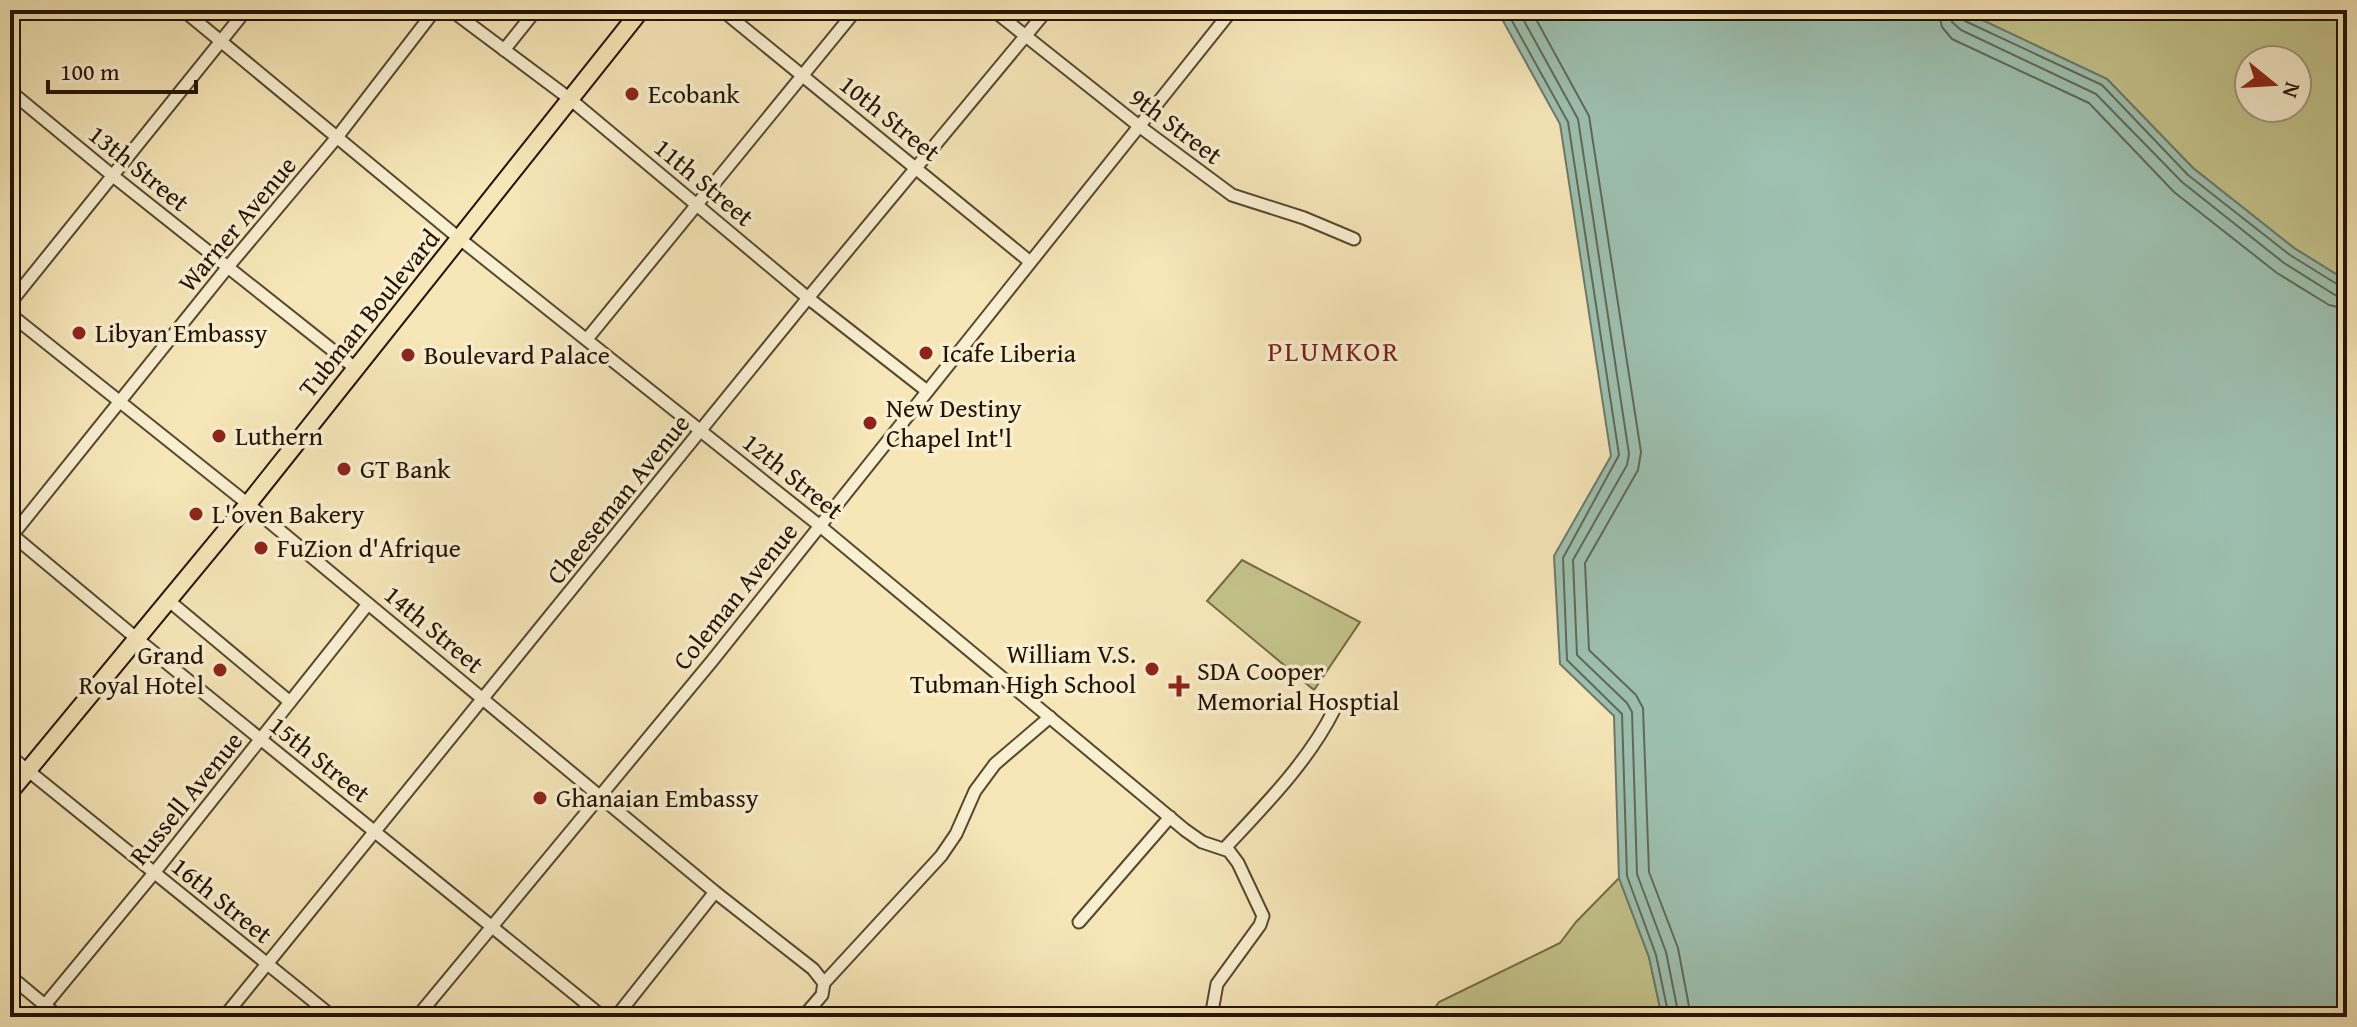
<svg xmlns="http://www.w3.org/2000/svg" width="2357" height="1027" viewBox="0 0 2357 1027" font-family="'Gentium Book Plus',serif">
	<style>
		.green { fill: #c3c38a; stroke: #746a46; stroke-width: 2; fill-rule: evenodd }
		.water { fill: #9dc0b0; stroke: #6d7a6a; stroke-width: 2 }
		.lines { fill: none; stroke-linecap: round; stroke-linejoin: round }
		.shore { stroke: #606958; stroke-width: 2 }
		.minor-casing { stroke: #58472f; stroke-width: 15 }
		.highway-casing { stroke: #241201; stroke-width: 20 }
		.minor { stroke: #f9efd1; stroke-width: 11 }
		.highway { stroke: #f6e6b8; stroke-width: 16 }
		.poi-dot { fill: #8f2418; stroke: #f9efd1; stroke-width: 3 }
		.labels { text-anchor: middle; stroke-width: 7; stroke-linejoin: round; paint-order: stroke }
		.poi-label { font-size: 26px; fill: #241201; stroke: #f9efd1; text-anchor: start }
		.street-label { font-size: 26px; fill: #241201; stroke: #f9efd1 }
		.neighbourhood-label { font-size: 28px; letter-spacing: 2px; fill: #7a1f14; stroke: #f9efd1 }
	</style>
	<rect width="100%" height="100%" fill="#f6e6b8"/>
	<filter id="stains"><feTurbulence type="fractalNoise" baseFrequency=".0025" numOctaves="4"/><feColorMatrix values="0 0 0 0 .2 0 0 0 0 .09 0 0 0 0 .02 0 0 0 .5 -.17"/></filter>
	<radialGradient id="worn" r=".72"><stop offset=".6" stop-color="#630" stop-opacity="0"/><stop offset="1" stop-color="#630" stop-opacity=".3"/></radialGradient>
	<g class="green">
		<path d="M1961,10h386v271l-53,-33 -101,-80 -86,-89zM2249,60h48v48h-48z"/>
		<polygon points="1242,560 1360,622 1314,690 1207,601"/>
		<polygon points="1619,878 1649,957 1662,1017 1428,1017 1439,1002 1560,943 1576,922"/>
	</g>
	<polygon class="water" points="1497,10 1961,10 2107,79 2193,168 2294,248 2347,281 2347,1017 1662,1017 1649,957 1619,878 1614,716 1560,664 1554,556 1611,456 1560,124"/>
	<g class="lines">
		<g class="shore">
			<polyline points="1506,10 1568,122 1619,455 1563,558 1567,660 1622,714 1627,876 1656,955 1669,1017"/>
			<polyline points="1518,10 1578,119 1629,454 1627,465 1573,560 1577,655 1627,703 1632,712 1637,874 1666,952 1679,1017"/>
			<polyline points="1531,10 1589,116 1641,452 1638,470 1585,563 1589,650 1636,695 1643,708 1649,872 1678,948 1691,1017"/>
			<polyline points="1938,10 1942,27 1952,39 2089,103 2174,192 2277,273 2329,305 2347,309"/>
			<polyline points="1950,10 1952,22 1961,30 2096,94 2182,182 2284,263 2335,295 2347,297"/>
			<polyline points="1960,10 1961,16 1965,21 2102,85 2188,175 2290,255 2340,286 2347,287"/>
		</g>
		<defs>
			<g id="minor">
				<polyline points="183,10 460,239 820,526 1185,830 1202,842 1229,851 1238,863 1263,916 1260,925 1217,984 1211,1017"/>
				<polyline points="451,10 570,99 808,298 927,391"/>
				<polyline points="722,10 1029,261"/>
				<polyline points="993,10 1139,126 1232,195 1304,218 1354,239"/>
				<polyline points="504,50 536,10"/>
				<polyline points="10,91 113,176 355,368"/>
				<polyline points="10,303 246,10"/>
				<polyline points="10,314 248,504 715,892 813,969 824,983"/>
				<polyline points="587,339 856,10"/>
				<polyline points="10,533 136,638 603,1017"/>
				<polyline points="10,538 227,268 338,136 435,10"/>
				<polyline points="168,600 290,702"/>
				<polyline points="10,756 333,1017"/>
				<path d="M1225,848c39,-42 83,-86 109,-138"/>
				<polyline points="1079,922 1170,817"/>
				<polyline points="10,976 59,1017"/>
				<polyline points="35,1017 154,873 368,604"/>
				<polyline points="224,1017 808,298 1047,10"/>
				<polyline points="417,1017 712,661 1232,10"/>
				<polyline points="616,1017 715,892"/>
				<polyline points="803,1017 822,995 824,983 941,856 956,834 975,791 995,764 1050,717"/>
			</g>
			<polyline id="highway" points="10,792 248,504 641,10"/>
		</defs>
		<use href="#minor" class="minor-casing"/>
		<use href="#highway" class="highway-casing"/>
		<use href="#minor" class="minor"/>
		<use href="#highway" class="highway"/>
	</g>
	<g class="poi-dot">
		<circle cx="632" cy="94" r="8"/>
		<circle cx="79" cy="333" r="8"/>
		<circle cx="926" cy="353" r="8"/>
		<circle cx="408" cy="355" r="8"/>
		<circle cx="870" cy="423" r="8"/>
		<circle cx="219" cy="436" r="8"/>
		<circle cx="344" cy="469" r="8"/>
		<circle cx="196" cy="514" r="8"/>
		<circle cx="261" cy="548" r="8"/>
		<circle cx="1152" cy="669" r="8"/>
		<circle cx="220" cy="670" r="8"/>
		<path d="M1175 674h8v8h8v8h-8v8h-8v-8h-8v-8h8z"/>
		<circle cx="540" cy="798" r="8"/>
	</g>
	<g class="labels">
		<g class="poi-label">
			<text x="648" y="103">Ecobank</text>
			<text x="95" y="342">Libyan Embassy</text>
			<text x="942" y="362">Icafe Liberia</text>
			<text x="424" y="364">Boulevard Palace</text>
			<text x="886" y="417">New Destiny<tspan x="886" dy="30">Chapel Int'l</tspan></text>
			<text x="235" y="445">Luthern</text>
			<text x="360" y="478">GT Bank</text>
			<text x="212" y="523">L'oven Bakery</text>
			<text x="277" y="557">FuZion d'Afrique</text>
			<text x="1136" y="663" text-anchor="end">William V.S.<tspan x="1136" dy="30">Tubman High School</tspan></text>
			<text x="204" y="664" text-anchor="end">Grand<tspan x="204" dy="30">Royal Hotel</tspan></text>
			<text x="1197" y="680">SDA Cooper<tspan x="1197" dy="30">Memorial Hosptial</tspan></text>
			<text x="556" y="807">Ghanaian Embassy</text>
		</g>
		<g class="street-label">
			<text transform="translate(890 118) rotate(39)" y="9">10th Street</text>
			<text transform="translate(1176 126) rotate(37)" y="9">9th Street</text>
			<text transform="translate(139 168) rotate(39)" y="9">13th Street</text>
			<text transform="translate(704 182) rotate(40)" y="9">11th Street</text>
			<text transform="translate(237 224) rotate(-50)" y="9">Warner Avenue</text>
			<text transform="translate(369 313) rotate(-51)" y="9">Tubman Boulevard</text>
			<text transform="translate(793 476) rotate(39)" y="9">12th Street</text>
			<text transform="translate(618 499) rotate(-51)" y="9">Cheeseman Avenue</text>
			<text transform="translate(735 596) rotate(-51)" y="9">Coleman Avenue</text>
			<text transform="translate(434 629) rotate(40)" y="9">14th Street</text>
			<text transform="translate(320 759) rotate(39)" y="9">15th Street</text>
			<text transform="translate(186 798) rotate(-51)" y="9">Russell Avenue</text>
			<text transform="translate(222 900) rotate(39)" y="9">16th Street</text>
		</g>
		<g class="neighbourhood-label">
			<text x="1334" y="361">PLUMKOR</text>
		</g>
	</g>
	<rect width="2357" height="1027" fill="none" stroke="#f6e6b8" stroke-width="40"/>
	<rect x="12" y="12" width="2333" height="1003" fill="none" stroke="#241201" stroke-width="4"/>
	<rect x="20" y="20" width="2317" height="987" fill="none" stroke="#241201" stroke-width="2"/>
	<g transform="translate(2273 84) rotate(108)"><circle r="38" fill="#f9efd1" stroke="#a4977e" stroke-width="2"/>
	<path d="M0-6L14 30L0 20L-14 30Z" fill="#8f2418"/>
	<text y="-12" font-size="22" font-weight="bold" text-anchor="middle" fill="#241201">N</text>
	</g>
	<path d="M48 80v12h148v-12" fill="none" stroke="#241201" stroke-width="4"/>
	<text x="60" y="80" font-size="24" fill="#241201" stroke="#f9efd1" stroke-width="6" paint-order="stroke">100 m</text>
	<rect width="100%" height="100%" filter="url(#stains)"/>
	<rect width="100%" height="100%" fill="url(#worn)"/>
</svg>
